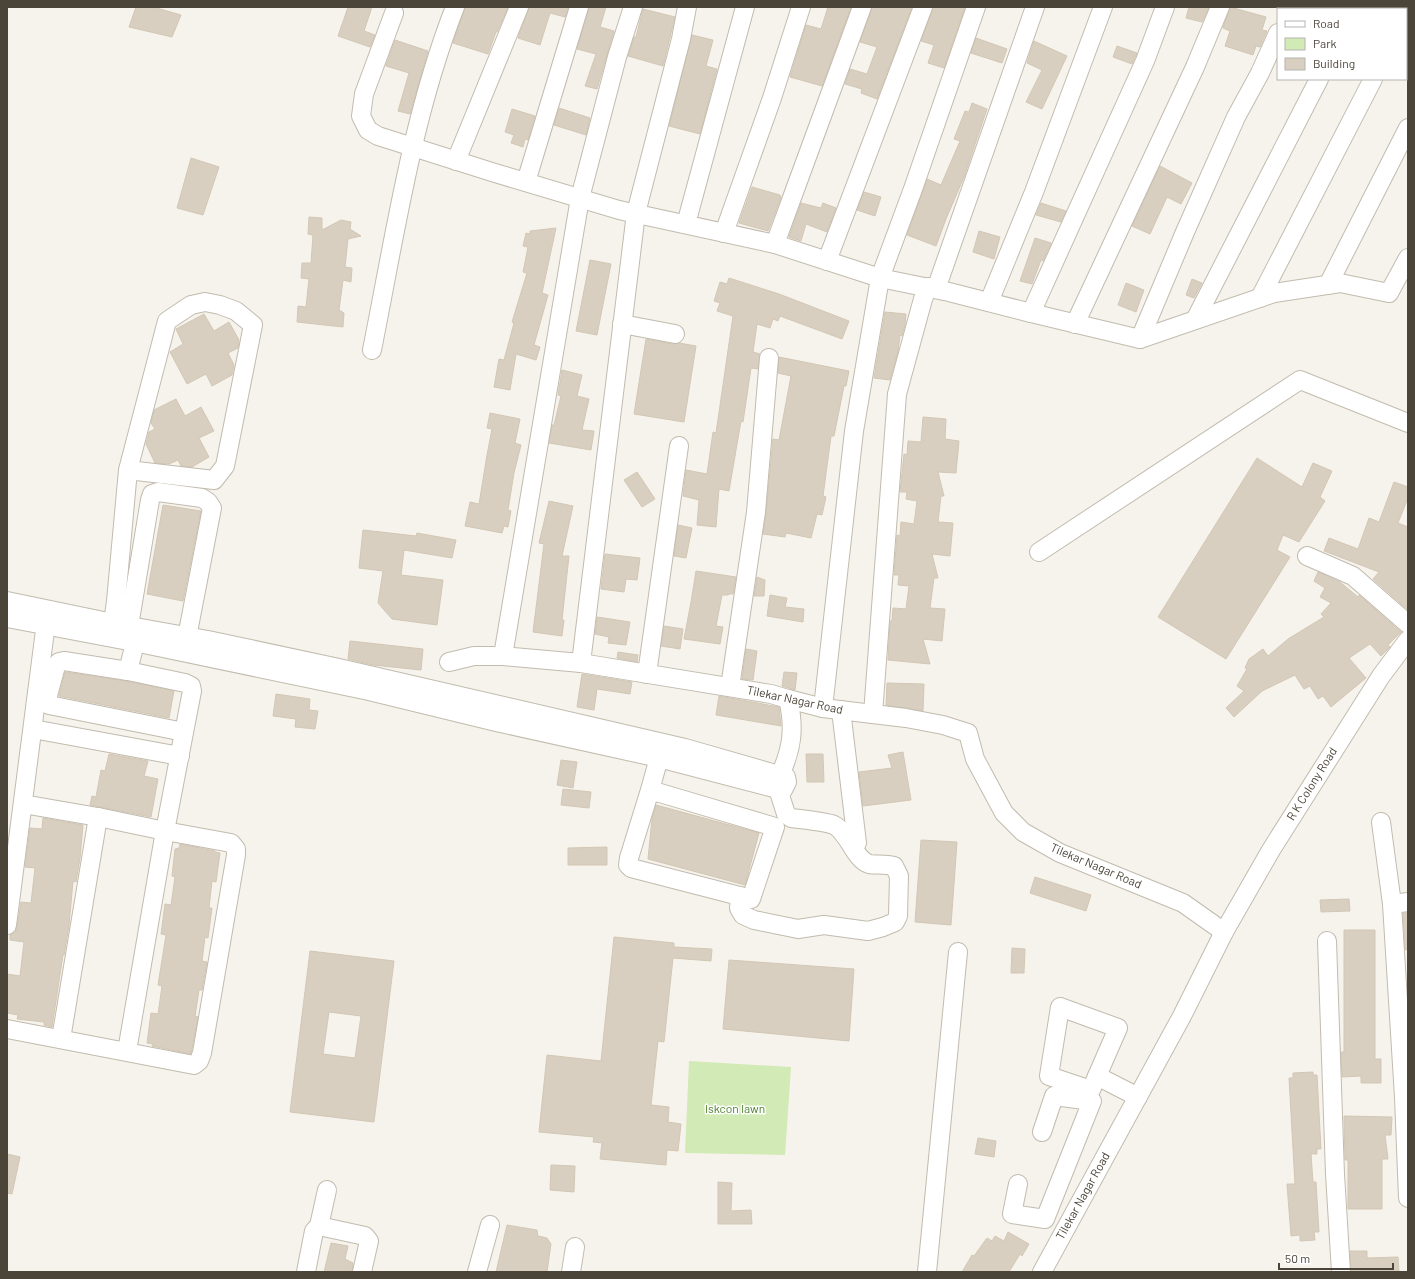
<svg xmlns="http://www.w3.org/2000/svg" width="1415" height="1279" viewBox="0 0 1415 1279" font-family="Barlow,sans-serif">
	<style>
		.green { fill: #d2eab5 }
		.building { fill: #d8cfc1; stroke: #d3c7b4; fill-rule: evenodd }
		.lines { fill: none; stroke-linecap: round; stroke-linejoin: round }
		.minor-casing { stroke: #c2bbae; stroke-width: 20 }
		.minor { stroke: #fff; stroke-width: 18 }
		.labels { text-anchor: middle; stroke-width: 3; stroke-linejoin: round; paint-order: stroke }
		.street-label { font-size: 12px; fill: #4b4439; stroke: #fff }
		.park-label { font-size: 12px; fill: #4a7f2a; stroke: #fff }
	</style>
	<rect width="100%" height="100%" fill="#f6f3ec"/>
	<polygon class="green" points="689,1061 791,1067 785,1155 685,1153"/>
	<g class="building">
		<polygon points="136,7 153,7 181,15 172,37 129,27"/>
		<polygon points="348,7 372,7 364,31 375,35 370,47 338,36"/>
		<polygon points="465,7 508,7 497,32 496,32 488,54 453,43"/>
		<polygon points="529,7 568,7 565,17 550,13 540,45 518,38"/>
		<polygon points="589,7 606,7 600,27 614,31 597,89 585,86 596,54 577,49"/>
		<polygon points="828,7 851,7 822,86 790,77 806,25 821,29"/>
		<polygon points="872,7 912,7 877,99 861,93 862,89 845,84 850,69 867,74 877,47 860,42"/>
		<polygon points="933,7 965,7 944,68 928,63 934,45 921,41"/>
		<polygon points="1189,7 1209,7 1202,22 1186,18"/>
		<polygon points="1230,7 1266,17 1262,30 1267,31 1260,47 1256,46 1253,55 1225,46 1230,31 1223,28"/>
		<polygon points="643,9 675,17 663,66 628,56 634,37 636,37"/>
		<polygon points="692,35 713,40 706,66 717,69 700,134 669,126"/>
		<polygon points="976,38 1007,49 1002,63 971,53"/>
		<polygon points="395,40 428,51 410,114 398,111 409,73 386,66"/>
		<polygon points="1034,41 1067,56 1042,109 1026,102 1042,70 1027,63"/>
		<polygon points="1117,46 1137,53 1132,64 1113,57"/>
		<polygon points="972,103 987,109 964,177 946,219 936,246 907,235 927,179 941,185 960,141 954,139 965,111 969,112"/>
		<polygon points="559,108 590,118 586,135 554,125"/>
		<polygon points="512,109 535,116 528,140 525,139 523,147 511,143 514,135 505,132"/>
		<polygon points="191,158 219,167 203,215 177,208"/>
		<polygon points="1160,166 1192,183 1181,204 1167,197 1150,234 1132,226"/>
		<polygon points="752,187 780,195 780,196 781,197 768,231 739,223"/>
		<polygon points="864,192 881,197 875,216 857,210"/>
		<polygon points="801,203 821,208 823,203 836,208 827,232 806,224 801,241 789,237"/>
		<polygon points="1041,203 1066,211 1061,222 1036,215"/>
		<polygon points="309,217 322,218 322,230 341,220 351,222 350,229 361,236 348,239 345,267 352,268 351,282 343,280 339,310 344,313 343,327 297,322 298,306 306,307 309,279 301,278 302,263 311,263 313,235 308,234"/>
		<polygon points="556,228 542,293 548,295 534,345 540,347 536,360 516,354 510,390 494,387 499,359 504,360 514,323 512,322 527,273 523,272 528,247 523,246 526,233 530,234 530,231"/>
		<polygon points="979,231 1000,237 994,259 973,252"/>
		<polygon points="1035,238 1051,243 1043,261 1041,260 1032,284 1020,281"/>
		<polygon points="590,260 611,264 597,335 576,331"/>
		<polygon points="729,278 779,294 849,321 842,339 780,316 778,321 773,319 770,328 757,324 753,352 760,354 758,369 751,368 743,422 741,421 729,491 719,489 716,527 697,525 699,500 683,496 686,470 707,474 713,432 716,433 733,316 717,311 720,303 714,301 720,282 727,284"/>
		<polygon points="1192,279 1202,283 1194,298 1186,295"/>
		<polygon points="1126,283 1144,290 1136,312 1118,305"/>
		<polygon points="885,312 906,314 905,325 902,336 900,335 898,351 890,380 874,378"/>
		<polygon points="204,314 214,331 229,322 239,340 238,348 228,353 234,365 232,375 212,386 206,374 187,384 170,352 183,344 176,329"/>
		<polygon points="646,339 673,344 679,343 696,346 684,422 634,414"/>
		<polygon points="779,357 849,371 846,386 844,386 834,436 831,436 823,496 826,497 822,515 817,514 811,538 786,533 785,537 763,534 766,513 773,439 779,440 791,376 778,373"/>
		<polygon points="562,370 582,375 577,396 589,399 582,430 594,431 591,450 549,443 552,425 554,425 561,396 558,395"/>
		<polygon points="176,399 185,416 201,407 214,431 199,438 209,457 192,467 181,466 178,460 169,464 155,463 146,444 149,432 155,429 151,423 154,410"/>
		<polygon points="490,413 520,419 515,443 521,445 514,473 508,510 511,511 508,527 504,526 502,533 465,526 470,502 479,504 487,455 492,429 487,428"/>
		<polygon points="923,417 946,419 945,439 959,441 956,473 938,472 944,496 941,496 938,522 953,523 950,556 932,554 938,578 934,578 930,608 945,609 942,641 923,639 930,664 888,660 890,621 892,621 893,608 906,609 909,586 898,585 899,575 894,575 897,535 900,536 901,522 914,524 917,501 906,499 907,492 900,492 904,454 907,455 908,441 921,442"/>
		<polygon points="1257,458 1302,487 1313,463 1332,471 1320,497 1325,501 1299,542 1283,535 1277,550 1290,557 1226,659 1158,617"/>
		<polygon points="637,472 655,499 642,507 624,480"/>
		<polygon points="1394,482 1408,487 1408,498 1398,523 1408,527 1408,610 1373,579 1379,572 1324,551 1329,538 1358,549 1369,518 1379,522"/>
		<polygon points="549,501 573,506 562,556 569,556 562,620 564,620 562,636 533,632 544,544 539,543"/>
		<polygon points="163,505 201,511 183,601 147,594"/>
		<polygon points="678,525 692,528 686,558 674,556"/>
		<polygon points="363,530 416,536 417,533 456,540 452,558 404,550 401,575 443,580 437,625 392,619 378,603 383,571 359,568"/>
		<polygon points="605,554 640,558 637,580 626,579 624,592 601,589"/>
		<polygon points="696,571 736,577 733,594 729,594 728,595 722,595 716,626 723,627 720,644 684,639 691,602"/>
		<polygon points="1318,572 1340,582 1358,597 1359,595 1401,632 1388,645 1390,647 1381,656 1370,644 1349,658 1366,678 1331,707 1323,696 1318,699 1310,686 1304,689 1295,675 1262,691 1234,717 1226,708 1244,691 1237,686 1247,669 1245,668 1249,659 1263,649 1268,656 1288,639 1324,617 1321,614 1331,603 1320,597 1325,588 1314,581"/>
		<polygon points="757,577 765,580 764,596 754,596"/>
		<polygon points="770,595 787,598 785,607 804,609 803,622 767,616"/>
		<polygon points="597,617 630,622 626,645 608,643 609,637 595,634"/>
		<polygon points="664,626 683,629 680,649 661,646"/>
		<polygon points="350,641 423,649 421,670 373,665 348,659"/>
		<polygon points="746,649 757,651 753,680 742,679"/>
		<polygon points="618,652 638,655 637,662 617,658"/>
		<polygon points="65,672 126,681 174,691 169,718 59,696"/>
		<polygon points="784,672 797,673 795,690 782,686"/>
		<polygon points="582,674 632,682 630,694 597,689 594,710 577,707"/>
		<polygon points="887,683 924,684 923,711 886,705"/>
		<polygon points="276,694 310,699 309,710 318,711 315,729 295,727 296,719 273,716"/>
		<polygon points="719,696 779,707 781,726 716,715"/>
		<polygon points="903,752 911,800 863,806 859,772 892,768 888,755"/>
		<polygon points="109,754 148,761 144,776 158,779 151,817 90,805 92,796 96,797 101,770 105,771"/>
		<polygon points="806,754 823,754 824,782 807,782"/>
		<polygon points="561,760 577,762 573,788 557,785"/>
		<polygon points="563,789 591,792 589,808 561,805"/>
		<polygon points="656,805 759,833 745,885 648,859 652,819"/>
		<polygon points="43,818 83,825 80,858 76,882 73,881 69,925 64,955 63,955 52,1027 44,1025 44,1022 17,1019 18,1015 7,1013 7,974 20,976 24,942 10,940 10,935 15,932 17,927 21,902 31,903 35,868 25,867 30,828 42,829"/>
		<polygon points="921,840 957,842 951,925 915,922"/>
		<polygon points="180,844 215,851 215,852 220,853 216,882 212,881 209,908 212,908 208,938 205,937 202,961 207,962 202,990 199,990 195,1016 198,1017 191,1054 152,1046 153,1044 147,1043 151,1013 158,1014 162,986 158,985 166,935 161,934 165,904 171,905 175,877 172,876 175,849 179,848"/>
		<polygon points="607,847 607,865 568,865 568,848"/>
		<polygon points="1035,877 1091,895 1086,911 1030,893"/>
		<polygon points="1349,899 1350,911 1321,912 1320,900"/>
		<polygon points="1403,913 1408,913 1408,949 1405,950"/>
		<polygon points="1344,930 1375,930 1375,1059 1381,1059 1381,1083 1361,1083 1361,1076 1342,1077 1341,1052 1344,1052"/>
		<polygon points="614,937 674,943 674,947 712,949 711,961 673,958 664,1042 658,1041 651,1105 669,1107 668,1122 681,1124 678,1151 667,1150 666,1165 600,1159 602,1143 593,1142 594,1137 539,1132 547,1055 601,1061"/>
		<polygon points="1012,948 1025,949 1024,973 1011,973"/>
		<path d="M310,951l84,10 -20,161 -84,-10zM329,1012l32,4 -6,42 -32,-4z"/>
		<polygon points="729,960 854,969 849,1041 723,1029"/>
		<polygon points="1313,1072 1313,1075 1317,1075 1321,1149 1317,1149 1317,1154 1311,1154 1313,1182 1316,1182 1319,1232 1314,1232 1315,1240 1300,1241 1300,1235 1291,1236 1287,1184 1295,1184 1289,1078 1293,1078 1293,1073"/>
		<polygon points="1344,1116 1392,1117 1391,1135 1385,1135 1388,1159 1382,1159 1382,1209 1348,1209 1348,1160 1345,1160"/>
		<polygon points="978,1138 996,1141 994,1157 975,1154"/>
		<polygon points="7,1154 20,1157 12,1194 7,1193"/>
		<polygon points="551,1165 575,1166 574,1192 550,1190"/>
		<polygon points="718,1182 732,1183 731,1211 751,1210 752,1224 718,1224"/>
		<polygon points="507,1225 537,1230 538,1236 547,1238 551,1244 547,1272 496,1272"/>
		<polygon points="1008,1232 1029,1244 1022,1256 1020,1254 1009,1272 962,1272 972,1255 974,1256 987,1238 992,1241 995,1236 1004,1241"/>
		<polygon points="331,1243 348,1246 345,1259 353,1263 352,1272 324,1272"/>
		<polygon points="1350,1251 1367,1251 1367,1258 1398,1257 1399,1272 1351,1272"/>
	</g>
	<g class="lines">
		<defs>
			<g id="minor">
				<polyline points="1289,9 1290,7"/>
				<polyline points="1354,9 1355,7"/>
				<polyline points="394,13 364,94 361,116 368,130 378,136 495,173 619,210 775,244 880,278 949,292 1031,313 1145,61 1165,7"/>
				<polyline points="1406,17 1408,13"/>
				<polyline points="456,161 519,7"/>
				<polyline points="526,182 579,7"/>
				<polyline points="686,224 745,7"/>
				<polyline points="724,233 772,98 801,7"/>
				<polyline points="775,244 862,7"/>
				<polyline points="827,261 923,7"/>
				<polyline points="1328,285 1408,128"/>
				<polyline points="936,289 1035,7"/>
				<polyline points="1260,298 1373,79"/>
				<polyline points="989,302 1034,192 1103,7"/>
				<polyline points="1031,313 1140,339 1274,293 1340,283 1389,293 1408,258"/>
				<polyline points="1195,320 1319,79"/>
				<polyline points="622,324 675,334"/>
				<polyline points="1075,324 1195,67 1220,7"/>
				<polyline points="1140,339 1185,232 1236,117 1260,73 1278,33"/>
				<path d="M372,350c23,-115 40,-233 83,-343"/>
				<polyline points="1039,552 1300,380 1408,423"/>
				<polyline points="1307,556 1353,576 1408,624"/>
				<polyline points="7,601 113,623 208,640 339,668 685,748 786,777 787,782 783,790 778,789 659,758 496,722 369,691 139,643 7,618"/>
				<polyline points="113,623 116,601 128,470 167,321 191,305 205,302 220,305 236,311 253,325 225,466 214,480 128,470"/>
				<polyline points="129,626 150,500 152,494 158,492 202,498 208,502 212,508 187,637"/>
				<polyline points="503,656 580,198 617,57 633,7"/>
				<polyline points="449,662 474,656 503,656 581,663 771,694 788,699 823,708 906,718 943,725 968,733 975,759 1004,813 1023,832 1060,853 1183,903 1224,932"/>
				<polyline points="581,663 636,213 681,39 687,7"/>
				<polyline points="128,671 64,661 59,662 56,666 46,703 49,705 184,732"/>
				<polyline points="647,674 679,446"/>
				<polyline points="730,687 756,512 769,358"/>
				<polyline points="823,708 854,431 880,278 913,189 976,7"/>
				<polyline points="841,710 857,843"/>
				<polyline points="873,714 897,394 923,299 928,287"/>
				<polyline points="33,729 180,756"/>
				<path d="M780,775c12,-26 15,-47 8,-76"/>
				<polyline points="650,790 629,858 628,865 631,868 751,899 775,827 650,790 662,747"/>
				<polyline points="23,804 98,817 165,831 192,691 191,686 185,683 128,671 135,643"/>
				<polyline points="1381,822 1392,904 1404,1097 1408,1198"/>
				<path d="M740,896l-1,12 4,7 11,5 44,9 26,-4 44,6 15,-4 12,-5 3,-6 1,-40 -5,-10c-9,-2 -18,-1 -25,-2 -15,-5 -20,-31 -35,-39 -7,-3 -34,-6 -43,-7l-5,-4 -8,-25"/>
				<polyline points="1392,904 1408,902"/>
				<polyline points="7,925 47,615"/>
				<polyline points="1327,941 1335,1174 1341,1272"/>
				<polygon points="1060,1007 1118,1028 1091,1090 1049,1076"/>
				<polyline points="7,1029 194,1065 199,1061 202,1053 236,855 236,849 231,843 165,831 127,1051"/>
				<polyline points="61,1039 98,817"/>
				<polyline points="1097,1076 1138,1097"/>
				<polyline points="1018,1184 1012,1214 1045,1219 1092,1101 1054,1096 1042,1132"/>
				<polyline points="319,1226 327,1190"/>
				<polyline points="306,1272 314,1231 319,1226 365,1236 369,1241 362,1272"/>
				<polyline points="477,1272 490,1225"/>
				<polyline points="571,1272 575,1247"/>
				<polyline points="927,1272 958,952"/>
				<polyline points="1042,1272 1182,1016 1224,932 1271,850 1381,676 1408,640"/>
			</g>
		</defs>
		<use href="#minor" class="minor-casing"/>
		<use href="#minor" class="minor"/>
	</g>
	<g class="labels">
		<g class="street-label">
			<text transform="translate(795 700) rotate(12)" y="4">Tilekar Nagar Road</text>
			<text transform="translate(1312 784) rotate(-58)" y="4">R K Colony Road</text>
			<text transform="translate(1096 866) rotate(23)" y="4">Tilekar Nagar Road</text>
			<text transform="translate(1083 1196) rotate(-61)" y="4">Tilekar Nagar Road</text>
		</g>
		<g class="park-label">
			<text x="735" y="1113">Iskcon lawn</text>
		</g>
	</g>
	<rect width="1415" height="1279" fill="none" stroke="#4b4439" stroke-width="16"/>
	<rect x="1277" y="8" width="130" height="72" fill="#ffffff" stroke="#b7b4b0"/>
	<rect x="1285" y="21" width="20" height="6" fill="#ffffff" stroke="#b7b4b0"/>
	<text x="1313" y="28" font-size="12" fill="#4b4439">Road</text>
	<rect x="1285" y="38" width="20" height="12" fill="#d2eab5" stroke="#b7b4b0"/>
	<text x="1313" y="48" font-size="12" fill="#4b4439">Park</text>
	<rect x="1285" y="58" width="20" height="12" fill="#d8cfc1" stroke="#b7b4b0"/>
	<text x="1313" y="68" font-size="12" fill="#4b4439">Building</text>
	<path d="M1279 1263v6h114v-6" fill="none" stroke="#4b4439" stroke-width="2"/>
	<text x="1285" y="1263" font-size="12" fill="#4b4439" stroke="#ffffff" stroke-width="3" paint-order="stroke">50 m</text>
</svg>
